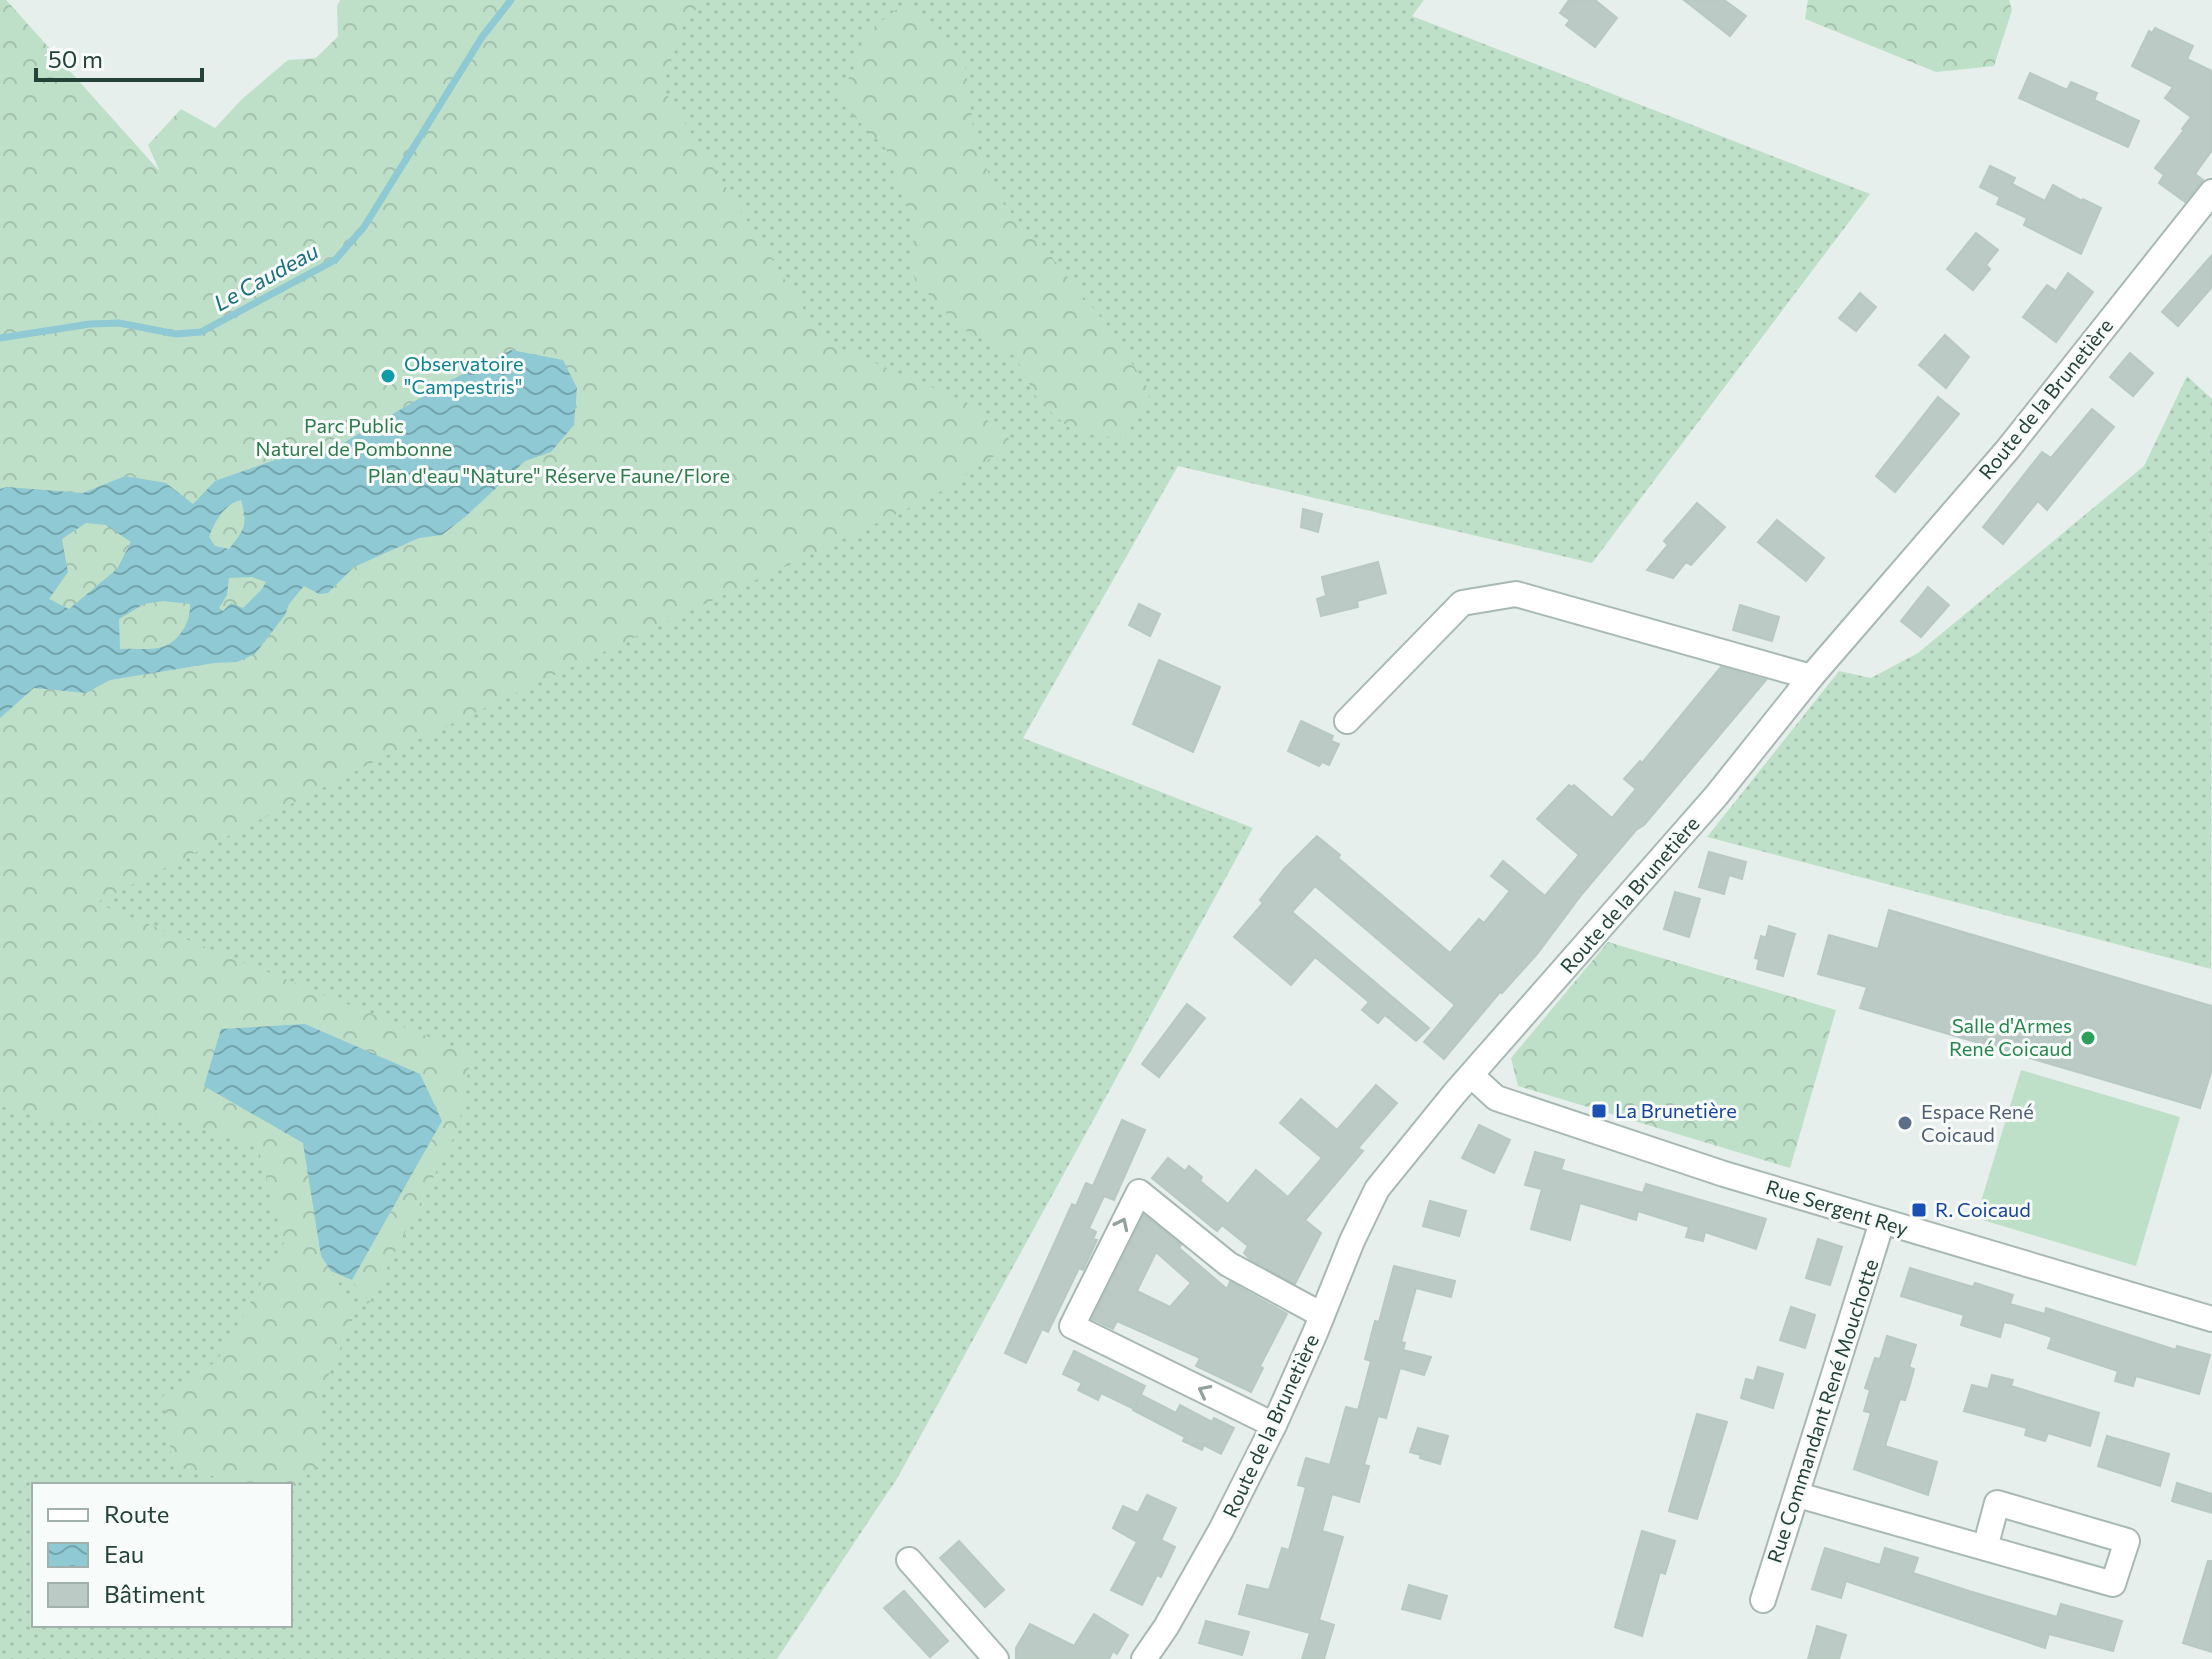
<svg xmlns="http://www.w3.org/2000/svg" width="2212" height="1659" viewBox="0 0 2212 1659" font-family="Commissioner,sans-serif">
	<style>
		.grass { fill: url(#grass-dots); fill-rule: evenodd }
		.forest { fill: url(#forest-crowns) }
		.pitch { fill: #bfe0c8 }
		.water { fill: url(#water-waves); fill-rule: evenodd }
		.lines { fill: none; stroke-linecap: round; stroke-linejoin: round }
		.stream { stroke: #8ec9d4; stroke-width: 7 }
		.building { fill: #bbcac4; stroke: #b8c9c2; stroke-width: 2; fill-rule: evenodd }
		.minor-casing { stroke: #a8b8b2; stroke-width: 28 }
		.minor { stroke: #fff; stroke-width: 24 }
		.oneway { stroke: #92a09c }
		.culture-dot { fill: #0f9aa8; stroke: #f7fbf9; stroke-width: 3 }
		.leisure-dot { fill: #2e9e5b; stroke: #f7fbf9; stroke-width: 3 }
		.transit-dot { fill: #1a4fb4; stroke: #f7fbf9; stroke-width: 3 }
		.service-dot { fill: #5c6f8a; stroke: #f7fbf9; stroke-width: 3 }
		.labels { text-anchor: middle; stroke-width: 6; stroke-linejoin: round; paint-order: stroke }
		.culture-label { font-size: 20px; fill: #0d838f; stroke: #f7fbf9; text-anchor: start }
		.street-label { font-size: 20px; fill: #24423a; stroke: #f7fbf9 }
		.park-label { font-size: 20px; fill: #2d7a4b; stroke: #f7fbf9 }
		.leisure-label { font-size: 20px; fill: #27864d; stroke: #f7fbf9; text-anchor: end }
		.transit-label { font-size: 20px; fill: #164399; stroke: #f7fbf9; text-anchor: start }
		.service-label { font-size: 20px; fill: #4e5e75; stroke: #f7fbf9; text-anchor: start }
		.water-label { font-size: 22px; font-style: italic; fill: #1c6f80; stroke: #f7fbf9 }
	</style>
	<defs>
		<pattern id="grass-dots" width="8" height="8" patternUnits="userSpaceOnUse" patternTransform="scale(2)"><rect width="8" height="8" fill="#bfe0c8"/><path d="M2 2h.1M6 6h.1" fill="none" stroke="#a4c1ad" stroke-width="1.8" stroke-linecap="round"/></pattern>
		<pattern id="forest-crowns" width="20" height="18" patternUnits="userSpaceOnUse" patternTransform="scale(2)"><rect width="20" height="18" fill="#bfe0c8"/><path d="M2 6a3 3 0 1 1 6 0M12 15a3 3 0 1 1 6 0" fill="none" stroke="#a4c1ad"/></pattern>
		<pattern id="water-waves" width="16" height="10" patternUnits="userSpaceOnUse" patternTransform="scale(2)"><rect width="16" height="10" fill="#8ec9d4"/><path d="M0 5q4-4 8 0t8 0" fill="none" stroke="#74a5ad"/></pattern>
	</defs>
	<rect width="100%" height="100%" fill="#e6efeb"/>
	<g class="grass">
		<path d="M0,0h6l173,193 196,-193h1049l-12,16 458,178 -278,369 -414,-97 -155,272 230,90 -355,649 -121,182h-777zM34,1485h256v140h-256z"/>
		<polygon points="2187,376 2212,399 2211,969 1707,837 1839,671 1871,678 1918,653 2144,466"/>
	</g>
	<g class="forest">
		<polygon points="0,0 6,0 160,172 148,145 181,109 215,128 242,99 288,60 316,58 338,37 337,6 340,0 700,0 702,1 683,27 662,87 824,341 966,402 1014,443 932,497 415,741 96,903 471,1054 459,1127 368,1305 352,1280 442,1121 420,1075 305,1024 204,1086 303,1143 321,1256 356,1311 321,1393 320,1464 290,1490 290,1485 249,1485 173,1466 163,1396 217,1361 284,1243 258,1147 168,1117 57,1123 0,1106"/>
		<polygon points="1808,0 2009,0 2012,10 1994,66 1936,72 1805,19"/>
		<polygon points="901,6 933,22 965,64 975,141 1000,200 1053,259 1111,330 1151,393 1124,439 1074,432 1039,402 1015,356 961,328 915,280 913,227 886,149 837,99 855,67 864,35"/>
		<polygon points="1608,942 1836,1010 1790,1168 1518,1086 1511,1058"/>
	</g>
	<polygon class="pitch" points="2021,1070 2180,1117 2136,1266 1976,1218"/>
	<g class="water">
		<path d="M511,350l52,10 14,28 -3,37 -23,27 -26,9 -60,56 -23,18 -23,3 -65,29 -26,26 -9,1 -15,-8 -15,18 -4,11 -30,39 -18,8 -23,1 -104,17 -24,13 -52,-5 -34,30v-229l7,-2 76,6 42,-17 41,7 27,21 22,-23 57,-20 66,-15 113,-66zM241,500c7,25 4,29 -12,49l-14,-3 -6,-9c6,-16 15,-33 32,-37zM86,523l20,2 25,17 -14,27 -48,40 -20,-10 19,-27 -6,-33zM252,577l14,5 -4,7 -19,19 -12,-5 -8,8 -4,-3 8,-13 2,-17zM163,601l27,3c1,16 -9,35 -25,42 -11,5 -32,2 -45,3l-1,-30 25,-15z"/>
		<polygon points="305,1024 420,1074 442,1121 352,1280 331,1271 321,1256 303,1143 204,1086 221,1029"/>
	</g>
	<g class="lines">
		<polyline class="stream" points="0,338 90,324 119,323 176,334 201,332 335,260 364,227 482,37 511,0"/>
	</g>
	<g class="building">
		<polygon points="1569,0 1595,0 1617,18 1595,47 1566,25 1570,20 1560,13"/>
		<polygon points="1684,0 1724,0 1746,16 1730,36"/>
		<polygon points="2155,28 2193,46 2187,59 2212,71 2212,150 2195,174 2203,180 2185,202 2159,183 2164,175 2155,168 2184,130 2182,129 2191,117 2165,98 2173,87 2132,66 2149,31 2152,33"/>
		<polygon points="2030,73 2067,90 2071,82 2097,93 2094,100 2139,121 2128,147 2019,98"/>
		<polygon points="1990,166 2015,178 2012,184 2045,201 2053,185 2082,201 2083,199 2101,208 2081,254 2024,225 2027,218 1997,204 2000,197 1980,187"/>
		<polygon points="1976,233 1998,250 1986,265 1990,269 1973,290 1947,269"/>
		<polygon points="2212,255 2212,287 2178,326 2162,312"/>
		<polygon points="2068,273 2093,292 2056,342 2023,317 2047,285 2056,291"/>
		<polygon points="1860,293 1876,307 1856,331 1839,318"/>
		<polygon points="1945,335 1969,357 1946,388 1919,365"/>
		<polygon points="2130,353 2153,373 2133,396 2110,377"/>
		<polygon points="1938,397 1959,414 1895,492 1876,476"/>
		<polygon points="2092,409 2114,427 2047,510 2038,501 2003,544 1983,527 2042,452 2051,458"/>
		<polygon points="1697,503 1725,527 1691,565 1686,562 1673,578 1647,570 1668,545 1664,541"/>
		<polygon points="1303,509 1322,514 1318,532 1301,527"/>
		<polygon points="1777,520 1824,558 1806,581 1758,542"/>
		<polygon points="1378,562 1386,593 1357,601 1358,607 1321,616 1317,599 1326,596 1322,577"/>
		<polygon points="1928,587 1949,605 1921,637 1901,621"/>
		<polygon points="1139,604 1160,614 1150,636 1129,625"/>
		<polygon points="1740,605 1779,617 1772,641 1733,630"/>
		<polygon points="1159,660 1220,687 1193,752 1133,724"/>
		<polygon points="1721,667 1766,680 1644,825 1636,830 1582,894 1537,954 1502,993 1500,992 1444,1059 1424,1042 1455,1005 1315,886 1292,912 1429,1028 1416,1041 1385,1015 1378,1023 1362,1010 1369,1002 1315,957 1291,985 1234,937 1263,903 1260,900 1284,869 1317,836 1340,855 1338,858 1450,953 1479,919 1484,923 1510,891 1491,876 1503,861 1545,896 1579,855 1537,819 1569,785 1572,787 1574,785 1612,818 1636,789 1624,779 1640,761 1642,763"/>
		<polygon points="1301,721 1333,736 1331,741 1339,744 1329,765 1322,762 1319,766 1288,751"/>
		<polygon points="1709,852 1746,862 1742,879 1729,875 1724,894 1699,887"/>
		<polygon points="1675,892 1700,899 1689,937 1664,929"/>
		<polygon points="1889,910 2212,1006 2212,1069 2200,1108 1860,1008 1867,987 1818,974 1829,935 1878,949"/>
		<polygon points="1769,926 1795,934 1783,976 1757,969 1759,959 1755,958 1761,936 1766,938"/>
		<polygon points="1187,1004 1205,1018 1159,1077 1142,1064"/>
		<polygon points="1376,1085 1397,1103 1358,1148 1363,1151 1305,1220 1321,1233 1295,1284 1251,1260 1244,1253 1248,1246 1222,1225 1217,1231 1152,1178 1168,1158 1185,1171 1189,1166 1202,1177 1200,1181 1228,1204 1256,1170 1288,1197 1322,1158 1280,1123 1301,1099 1337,1130"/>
		<polygon points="1122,1120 1145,1130 1114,1200 1104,1196 1089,1228 1096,1232 1093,1239 1097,1240 1083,1270 1079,1268 1048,1332 1042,1329 1026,1363 1005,1353 1072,1204 1076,1206 1086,1183 1093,1186"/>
		<polygon points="1479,1125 1510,1140 1494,1173 1462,1158"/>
		<polygon points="1535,1152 1564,1160 1561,1170 1643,1193 1646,1184 1766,1219 1756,1249 1705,1232 1703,1241 1686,1237 1689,1227 1638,1211 1636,1220 1580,1203 1570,1240 1531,1229 1542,1189 1525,1185"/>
		<polygon points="1430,1201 1466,1211 1459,1236 1423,1226"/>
		<path d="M1144,1215l37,30 -2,3 48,41 3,-7 57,32 -27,52 3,2 -12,24 -55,-26 4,-8 -83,-37 -4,8 -21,-10zM1156,1252l35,31 -21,24 -33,-16z"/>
		<polygon points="1818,1239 1842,1247 1830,1285 1806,1278"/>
		<polygon points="1394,1266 1455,1281 1451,1297 1416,1288 1401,1342 1405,1343 1403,1350 1431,1357 1424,1375 1400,1368 1386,1418 1378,1416 1364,1465 1369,1466 1359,1502 1332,1494 1322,1531 1343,1537 1319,1620 1334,1625 1324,1659 1302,1659 1310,1633 1239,1614 1247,1585 1269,1590 1282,1548 1289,1550 1306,1487 1298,1485 1306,1458 1330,1465 1346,1407 1358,1410 1371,1361 1365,1359 1375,1321 1379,1322"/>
		<polygon points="1910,1268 1973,1287 1975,1283 2013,1295 2010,1304 2045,1314 2046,1308 2176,1350 2177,1346 2210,1355 2199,1394 2136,1376 2133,1386 2115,1381 2118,1371 2048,1348 2052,1337 2013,1324 2004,1322 2000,1337 1961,1325 1964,1315 1901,1296"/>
		<polygon points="1791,1307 1815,1315 1805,1348 1780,1340"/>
		<polygon points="1887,1336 1916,1345 1909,1367 1914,1369 1910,1384 1905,1400 1900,1399 1885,1446 1937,1462 1928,1495 1854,1469 1871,1413 1864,1411 1870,1390 1865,1388 1875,1358 1880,1359"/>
		<polygon points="1074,1351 1145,1386 1134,1409 1101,1393 1098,1400 1078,1390 1082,1383 1063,1374"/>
		<polygon points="1758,1367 1783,1374 1773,1408 1741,1398 1746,1379 1754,1381"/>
		<polygon points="1992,1375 2013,1380 2011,1386 2099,1413 2090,1446 2048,1433 2045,1441 2025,1435 2027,1428 1964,1411 1972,1385 1988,1389"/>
		<polygon points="1141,1395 1176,1413 1180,1405 1212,1422 1214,1418 1234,1428 1221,1454 1204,1445 1202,1450 1183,1441 1185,1437 1133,1410"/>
		<polygon points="1697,1414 1727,1422 1697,1519 1669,1511"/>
		<polygon points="1418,1428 1448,1436 1440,1464 1420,1458 1421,1455 1410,1452"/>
		<polygon points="2107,1436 2169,1454 2160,1486 2098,1466"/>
		<polygon points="2177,1483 2212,1494 2212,1513 2172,1501"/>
		<polygon points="1147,1495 1176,1508 1161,1540 1175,1547 1161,1577 1157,1575 1142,1605 1111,1590 1137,1542 1113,1528 1123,1506 1138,1513"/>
		<polygon points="1642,1531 1675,1541 1665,1574 1660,1572 1642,1636 1615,1627"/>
		<polygon points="959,1541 1004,1590 985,1607 940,1558"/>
		<polygon points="1825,1548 1880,1565 1885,1548 1918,1558 1913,1573 1969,1591 2057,1617 2061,1604 2122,1621 2113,1651 2049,1634 2045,1648 1846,1581 1841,1598 1812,1589"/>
		<polygon points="2208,1561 2212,1561 2212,1652 2183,1643"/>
		<polygon points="1409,1585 1447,1596 1440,1619 1402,1609"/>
		<polygon points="904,1591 948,1641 930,1657 884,1608"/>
		<polygon points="1094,1614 1128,1635 1117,1654 1113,1651 1109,1659 1016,1659 1016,1648 1030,1624 1074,1646"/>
		<polygon points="1206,1621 1249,1632 1242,1655 1199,1643"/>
		<polygon points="1817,1626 1846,1635 1839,1659 1808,1659"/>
	</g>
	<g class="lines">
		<defs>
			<g id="minor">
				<polyline points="1347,721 1462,603 1516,594 1811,677"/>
				<polyline points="1472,1076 1496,1098 1724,1174 2212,1319"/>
				<polyline points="1274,1425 1072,1326 1139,1192 1228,1264 1322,1315"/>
				<polyline points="1798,1495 2113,1584 2127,1541 1997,1503 1985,1548"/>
				<polyline points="909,1560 996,1659"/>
				<polyline points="1763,1600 1882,1222"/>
				<polyline points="1144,1659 1166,1627 1221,1530 1274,1425 1315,1333 1352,1241 1377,1189 1454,1094 1716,796 1811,677 2008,449 2212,192"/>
			</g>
		</defs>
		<use href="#minor" class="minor-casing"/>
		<use href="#minor" class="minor"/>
	</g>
	<defs><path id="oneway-chevron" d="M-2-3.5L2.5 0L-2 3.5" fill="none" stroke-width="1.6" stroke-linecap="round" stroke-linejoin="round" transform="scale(2)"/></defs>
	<g class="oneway">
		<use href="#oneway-chevron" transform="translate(1122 1224) rotate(-64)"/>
		<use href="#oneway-chevron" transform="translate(1204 1391) rotate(-153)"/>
	</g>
	<circle class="culture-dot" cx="388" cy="376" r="8"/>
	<circle class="leisure-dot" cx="2088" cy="1038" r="8"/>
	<g class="transit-dot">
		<rect x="1591" y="1103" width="16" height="16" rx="4"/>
		<rect x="1911" y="1202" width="16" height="16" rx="4"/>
	</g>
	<circle class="service-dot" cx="1905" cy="1123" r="8"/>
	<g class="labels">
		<g class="culture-label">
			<text x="404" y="371">Observatoire<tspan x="404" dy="23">"Campestris"</tspan></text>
		</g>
		<g class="street-label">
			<text transform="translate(2046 399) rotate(-51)" y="7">Route de la Brunetière</text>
			<text transform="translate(1630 895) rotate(-49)" y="7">Route de la Brunetière</text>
			<text transform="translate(1837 1208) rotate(17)" y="7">Rue Sergent Rey</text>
			<text transform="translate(1823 1411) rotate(-72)" y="7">Rue Commandant René Mouchotte</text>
			<text transform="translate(1271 1426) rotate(-65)" y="7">Route de la Brunetière</text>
		</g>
		<g class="park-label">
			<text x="354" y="433">Parc Public<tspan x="354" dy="23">Naturel de Pombonne</tspan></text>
			<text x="549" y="483">Plan d'eau "Nature" Réserve Faune/Flore</text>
		</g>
		<g class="leisure-label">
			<text x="2072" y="1033">Salle d'Armes<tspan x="2072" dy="23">René Coicaud</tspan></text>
		</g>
		<g class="transit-label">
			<text x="1615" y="1118">La Brunetière</text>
			<text x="1935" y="1217">R. Coicaud</text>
		</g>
		<g class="service-label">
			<text x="1921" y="1119">Espace René<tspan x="1921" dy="23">Coicaud</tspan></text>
		</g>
		<g class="water-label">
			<text transform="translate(266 277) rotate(-29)" y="8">Le Caudeau</text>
		</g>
	</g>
	<rect x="32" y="1483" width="260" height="144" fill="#f7fbf9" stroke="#a3b1ad" stroke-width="2"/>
	<rect x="48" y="1509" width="40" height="12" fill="#ffffff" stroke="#a3b1ad" stroke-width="2"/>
	<text x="104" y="1523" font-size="24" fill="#24423a">Route</text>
	<rect x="48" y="1543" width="40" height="24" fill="url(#water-waves)" stroke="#a3b1ad" stroke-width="2"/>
	<text x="104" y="1563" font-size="24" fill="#24423a">Eau</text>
	<rect x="48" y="1583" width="40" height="24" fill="#bbcac4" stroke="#a3b1ad" stroke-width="2"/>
	<text x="104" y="1603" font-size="24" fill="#24423a">Bâtiment</text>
	<path d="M36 68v12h166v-12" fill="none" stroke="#24423a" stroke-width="4"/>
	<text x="48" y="68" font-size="24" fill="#24423a" stroke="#f7fbf9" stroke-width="6" paint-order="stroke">50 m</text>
</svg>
